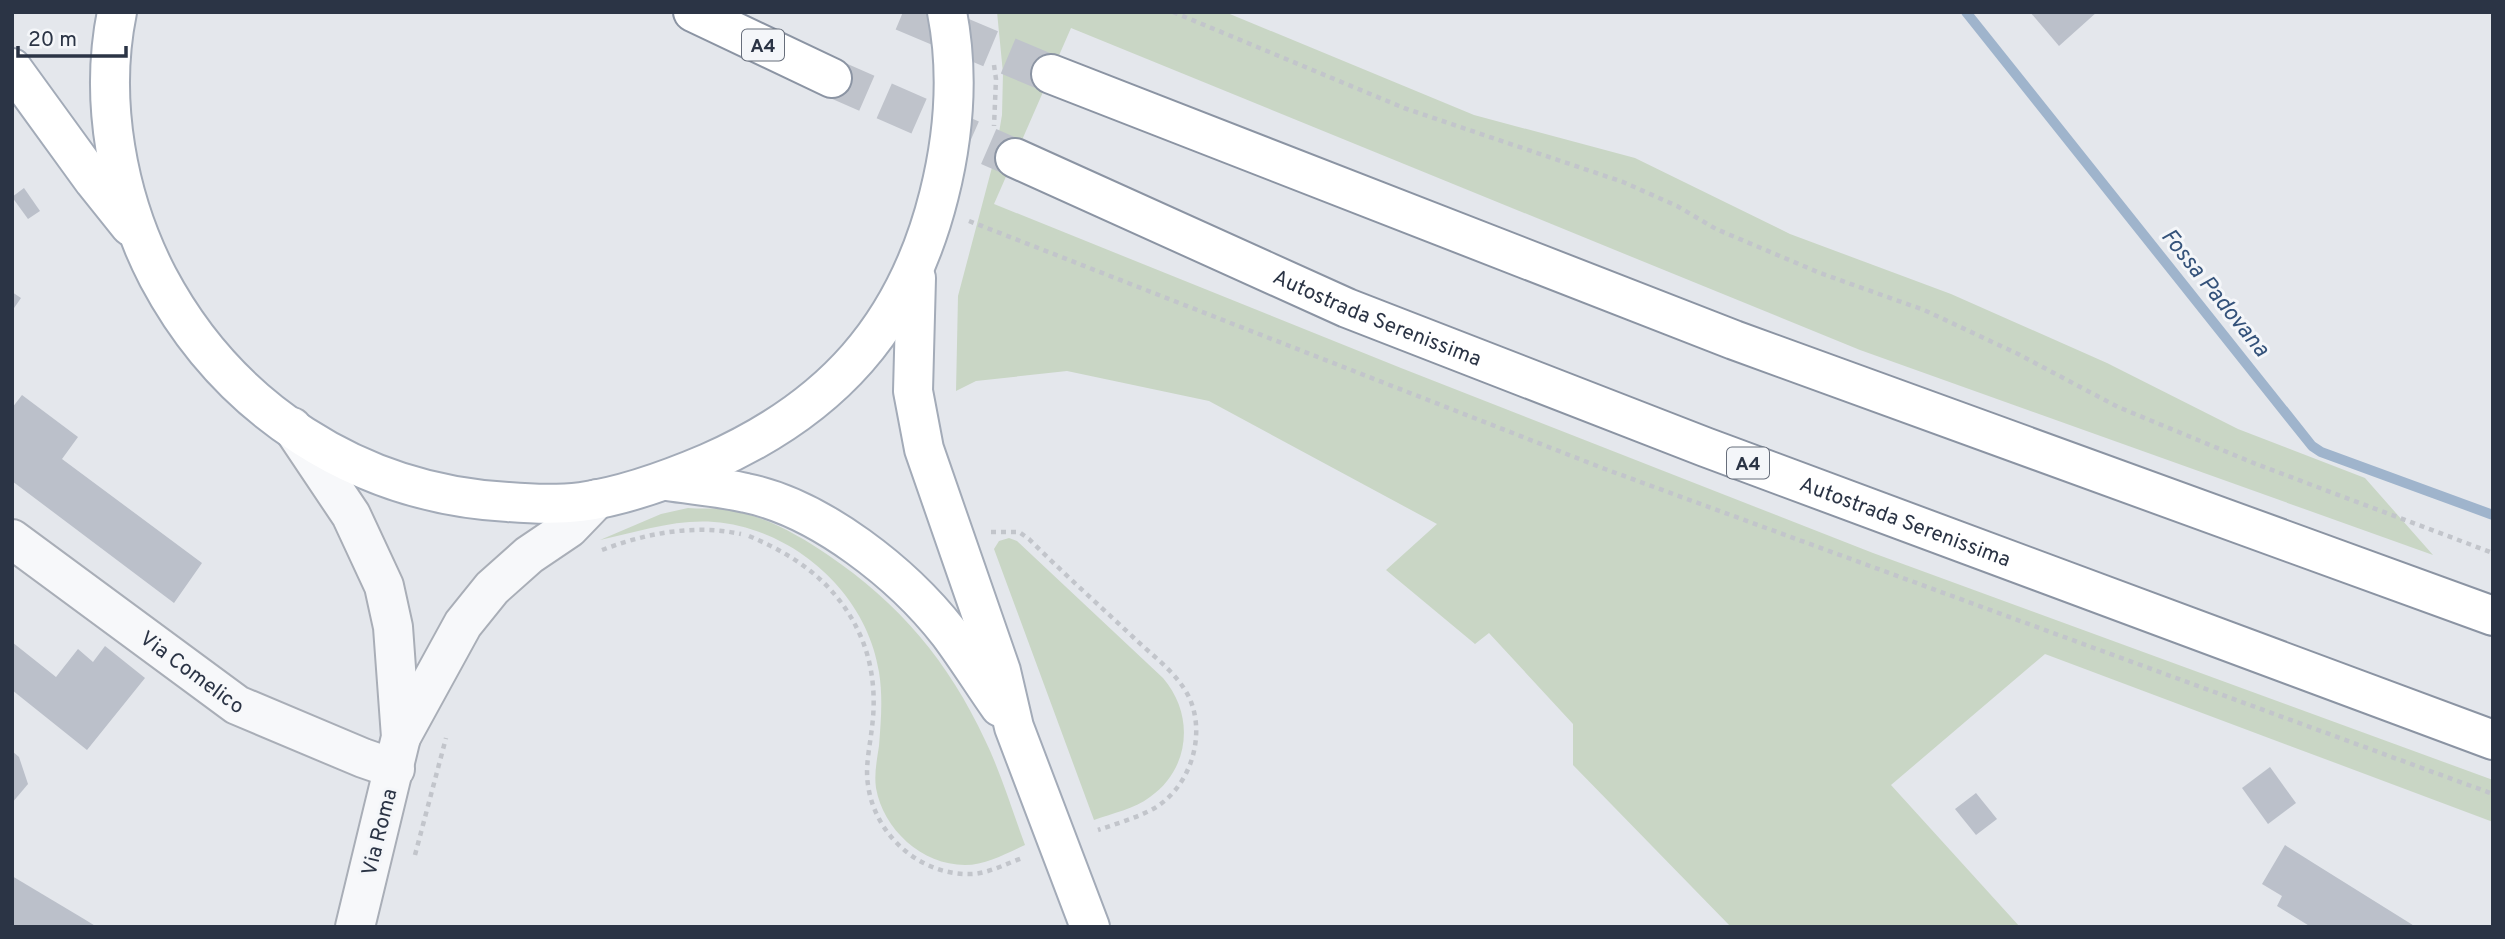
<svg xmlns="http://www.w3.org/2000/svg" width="2505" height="939" viewBox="0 0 2505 939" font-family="Overpass,sans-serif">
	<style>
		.green { fill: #c9d6c5 }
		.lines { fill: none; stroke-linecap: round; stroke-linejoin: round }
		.stream { stroke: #9fb4cc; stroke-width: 10 }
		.building { fill: #bbc0ca }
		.highway-tunnel { stroke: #bfc3cb; stroke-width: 38; stroke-dasharray: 38 19; stroke-linecap: butt }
		.minor-casing { stroke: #a9aeb7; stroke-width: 42 }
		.major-casing { stroke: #a3abb8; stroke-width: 42 }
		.highway-casing { stroke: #8b94a3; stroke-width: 42 }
		.path { stroke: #c2c5cb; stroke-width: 4.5; stroke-dasharray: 5 5; stroke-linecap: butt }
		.minor { stroke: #f7f8fa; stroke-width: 38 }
		.major { stroke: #fff; stroke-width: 38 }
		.highway { stroke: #fff; stroke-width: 38 }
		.labels { text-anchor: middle; stroke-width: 6; stroke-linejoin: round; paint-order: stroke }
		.shield { fill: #f4f6f9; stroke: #676e7b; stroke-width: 2 }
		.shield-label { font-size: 19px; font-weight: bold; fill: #2b3445 }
		.street-label { font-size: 21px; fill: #2b3445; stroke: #f4f6f9 }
		.water-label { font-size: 23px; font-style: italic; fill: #34527a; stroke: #f4f6f9 }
	</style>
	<rect width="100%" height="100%" fill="#e4e7ec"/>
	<g class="green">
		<polygon points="997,12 1225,12 1474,115 1635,158 1790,234 1951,294 2107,363 2238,429 2365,478 2433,555 1860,350 1071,28 994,204 1401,368 1873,553 2493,780 2493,822 2045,654 1891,785 2020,927 1731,927 1573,765 1573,724 1489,633 1475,644 1386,570 1437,524 1209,401 1067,371 976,381 956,391 958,296 995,156 1002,115 1003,73"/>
		<path d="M688,508c11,1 22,0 32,1 38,3 77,25 108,46 71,48 121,107 157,185 16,33 27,70 40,105 -18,8 -39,20 -60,20 -43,0 -82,-36 -89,-77 -2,-14 1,-29 3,-42 2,-26 4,-49 0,-74 -12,-79 -86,-144 -165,-150 -39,-3 -76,10 -114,18l61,-26z"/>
		<path d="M1009,538l8,3 146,137c32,37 27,91 -13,119 -16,12 -37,16 -56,23l-100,-271 5,-8z"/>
	</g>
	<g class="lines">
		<polyline class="stream" points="1966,12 2312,446 2321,452 2493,515"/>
	</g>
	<g class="building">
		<polygon points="2030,12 2097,12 2059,46"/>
		<polygon points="24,188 40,211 28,219 12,197"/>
		<polygon points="12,292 21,298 12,311"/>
		<polygon points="22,395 78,437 62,459 202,563 174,603 12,481 12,408"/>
		<polygon points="12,642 56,677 78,649 93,662 105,646 145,678 87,750 12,690"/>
		<polygon points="12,751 19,757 28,784 12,803"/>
		<polygon points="2270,767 2296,803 2268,824 2242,788"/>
		<polygon points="1976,793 1997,819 1976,835 1955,809"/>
		<polygon points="2285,845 2315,864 2416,927 2311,927 2277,906 2282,896 2262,884"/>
		<polygon points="12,876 84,919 97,927 12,927"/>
	</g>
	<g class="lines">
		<g class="highway-tunnel">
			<polyline points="903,12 1051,74"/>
			<polyline points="832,78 1015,158"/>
		</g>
		<defs>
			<g id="minor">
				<polyline points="292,427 351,515 384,586 393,627 401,737 355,927"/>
				<path id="s1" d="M12,539l225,166 126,53 32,11"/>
				<polyline points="401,737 463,624 492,588 529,555 569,528 597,499"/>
			</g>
			<g id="major">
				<path d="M117,12c-18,88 0,186 41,265 70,132 200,217 350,225 24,2 49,3 73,0 44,-6 87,-22 127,-39 123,-54 198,-136 231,-268 15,-60 20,-122 8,-183"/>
				<polyline points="12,68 94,181 130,226"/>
				<polyline points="916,278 913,391 924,449 1001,671 1014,727 1090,927"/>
				<path d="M667,481c26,4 53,6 79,12 74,15 157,81 203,140 18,24 34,50 51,74"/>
			</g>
			<g id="highway">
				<polyline points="693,12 832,78"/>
				<polyline points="1051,74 1734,340 2493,616"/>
				<path id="s2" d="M1015,158l332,150 358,139 788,293"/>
			</g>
		</defs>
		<use href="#minor" class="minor-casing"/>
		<use href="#major" class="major-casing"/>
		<use href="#highway" class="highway-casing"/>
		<g class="path">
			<polyline points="1173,12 1404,108 1623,182 1677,206 1716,229 1820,273 1924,310 2018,354 2118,407 2256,464 2493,553"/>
			<polyline points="994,65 996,79 994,126"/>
			<polyline points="969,221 1605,469 2493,794"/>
			<path d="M991,532h28l10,7c34,34 70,66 105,99 19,18 43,35 55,59 18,39 1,91 -36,112 -17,9 -37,15 -55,21"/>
			<path d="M749,536c50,21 90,50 112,101 12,28 15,60 11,90 -2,19 -7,39 -4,58 7,51 53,91 104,89 18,-1 35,-11 51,-16"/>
			<path d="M602,550c44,-17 93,-26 139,-16"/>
			<polyline points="415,855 446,738"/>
		</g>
		<use href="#minor" class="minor"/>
		<use href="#major" class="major"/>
		<use href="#highway" class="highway"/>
	</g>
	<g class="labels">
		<g class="shield">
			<rect x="742" y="29.5" width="42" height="31" rx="5"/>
			<rect x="1727" y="447.5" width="42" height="31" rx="5"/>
		</g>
		<g class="shield-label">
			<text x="763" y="52">A4</text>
			<text x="1748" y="470">A4</text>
		</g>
		<g class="street-label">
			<text dy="7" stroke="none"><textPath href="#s2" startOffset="396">Autostrada Serenissima</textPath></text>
			<text dy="7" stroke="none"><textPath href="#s2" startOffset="962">Autostrada Serenissima</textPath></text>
			<text dy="7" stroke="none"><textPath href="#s1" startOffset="224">Via Comelico</textPath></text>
			<text transform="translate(379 832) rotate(-76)" y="7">Via Roma</text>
		</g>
		<g class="water-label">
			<text transform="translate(2216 292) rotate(51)" y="8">Fossa Padovana</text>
		</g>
	</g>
	<rect width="2505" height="939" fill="none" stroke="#2b3445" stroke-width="28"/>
	<path d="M18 46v10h108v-10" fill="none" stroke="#2b3445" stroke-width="3.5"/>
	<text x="28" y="46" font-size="21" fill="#2b3445" stroke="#f4f6f9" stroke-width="5" paint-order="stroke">20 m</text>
</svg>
